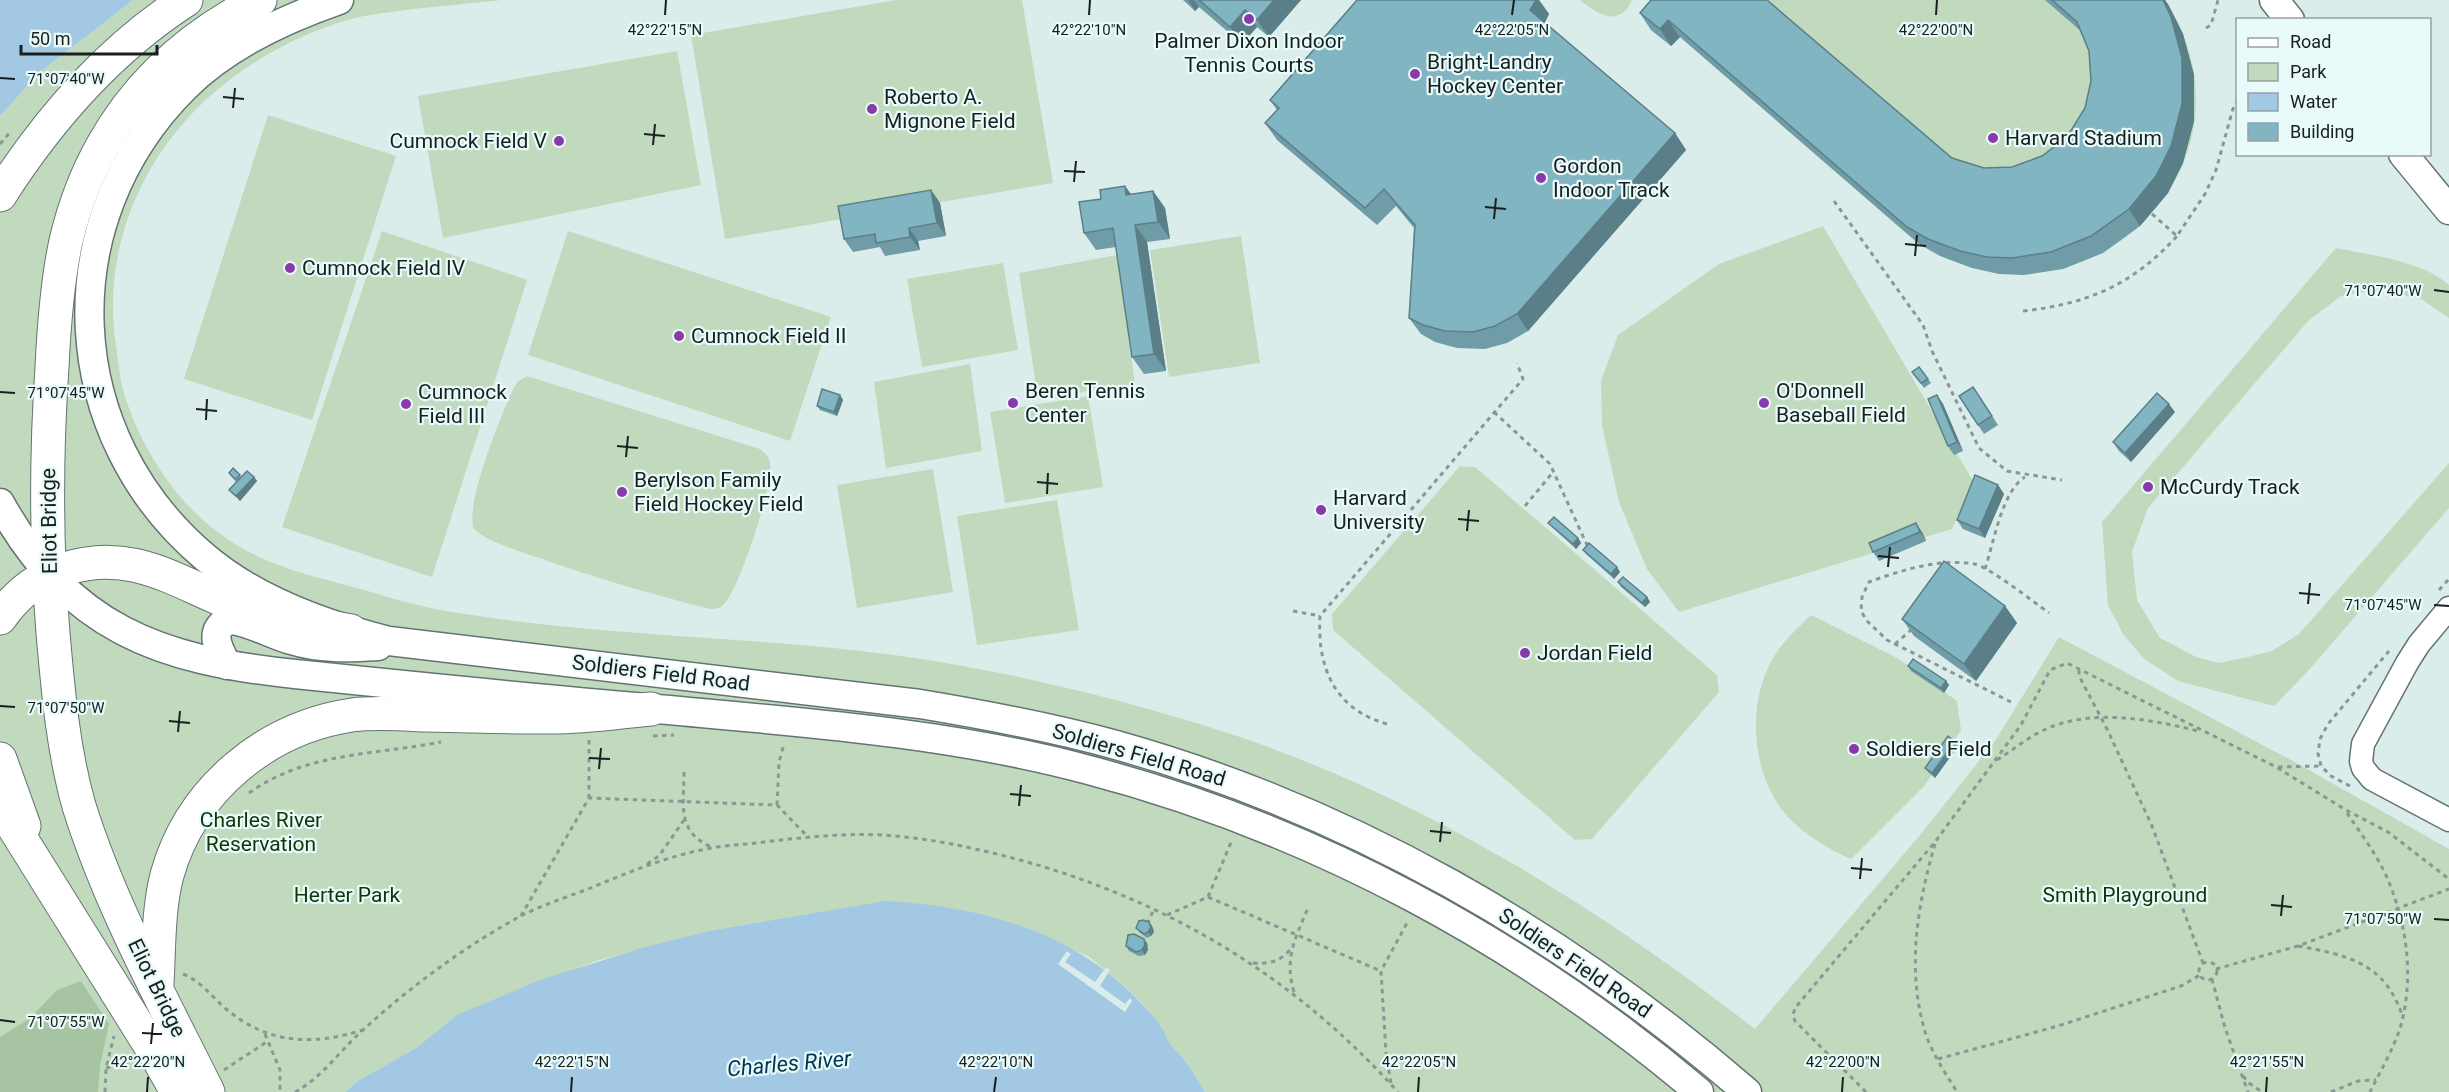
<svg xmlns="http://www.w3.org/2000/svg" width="2449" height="1092" viewBox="0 0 2449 1092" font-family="Roboto,sans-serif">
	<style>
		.green { fill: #c1dabd }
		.forest { fill: #a7c4a2 }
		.water { fill: #a2c8e4 }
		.pier { fill: #dbedeb }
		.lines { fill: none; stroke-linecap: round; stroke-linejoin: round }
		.minor-casing { stroke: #647473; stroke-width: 25 }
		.major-casing { stroke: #647473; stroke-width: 31 }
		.highway-casing { stroke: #647473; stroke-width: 35 }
		.path { stroke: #899795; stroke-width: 3; stroke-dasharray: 4.5 4.5; stroke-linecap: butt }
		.minor { stroke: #fff; stroke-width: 22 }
		.major { stroke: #fff; stroke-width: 28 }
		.highway { stroke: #fff; stroke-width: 33 }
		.wall { fill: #709ca7 }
		.shaded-wall { fill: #5b7f88 }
		.building { fill: #82b5c2; stroke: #5b7f88; stroke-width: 1.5 }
		.ticks { fill: none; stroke: #181f1e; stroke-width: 2 }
		.poi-dot { fill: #883aaa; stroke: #e8faf9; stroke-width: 2 }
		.labels { text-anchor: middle; stroke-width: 4.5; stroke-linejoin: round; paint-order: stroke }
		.poi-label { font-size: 21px; fill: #181f1e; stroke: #e8faf9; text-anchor: start }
		.street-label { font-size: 21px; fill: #181f1e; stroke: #e8faf9 }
		.park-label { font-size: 21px; fill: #0d3708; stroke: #e8faf9 }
		.water-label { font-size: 22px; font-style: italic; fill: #023450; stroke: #e8faf9 }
		.ticks-label { font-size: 15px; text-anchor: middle; fill: #181f1e; stroke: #e8faf9; stroke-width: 4.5; stroke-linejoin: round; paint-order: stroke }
	</style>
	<rect width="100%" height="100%" fill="#dbedeb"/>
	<g class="green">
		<path d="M133,0h369c-37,4 -74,7 -111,12 -12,2 -24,3 -36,6 -63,17 -123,52 -167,100 -56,61 -85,145 -72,228 2,12 3,24 5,36 12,49 43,103 81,137 47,43 95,53 155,69 28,8 56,17 84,22 130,23 262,25 393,38 121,12 245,39 362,75 204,61 392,176 559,306l165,-194 75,-94 64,-104 232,123 158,89v243h-1244l-16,-26 -21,-24 -7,-16 -19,-23 -23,-22 -30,-24 -66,-30 -69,-18 -245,22 -113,30 -139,54 -41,33 -58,33 -13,11h-345v-976l39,-43z"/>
		<polygon points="896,0 1022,0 1053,183 725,239 691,35"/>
		<path d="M1580,0h52c-13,28 -34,15 -52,0z"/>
		<path d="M1677,0h488c107,164 -83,349 -249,242l-236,-205 -9,9 -20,-16z"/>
		<polygon points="677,51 701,185 443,238 418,96"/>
		<polygon points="268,115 396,156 312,420 184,379"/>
		<polygon points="1823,226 1973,481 1952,529 1679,612 1647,569 1619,502 1602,425 1601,381 1618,335 1719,264"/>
		<polygon points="382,231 527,280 432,577 282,527"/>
		<polygon points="568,231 831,317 790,441 528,355"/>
		<polygon points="1241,236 1260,363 1169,377 1150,250"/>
		<path d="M2336,248c33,7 88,13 113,37v33l-28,-19 -41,-9 -39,6 -33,25 -160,187 -16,44 5,48 23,38 36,19 23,6 29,-6 24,-6 27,-17 150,-171v45l-141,163 -34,35 -96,-25 -34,-22 -21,-25 -15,-29 -6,-83z"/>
		<polygon points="1117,255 1135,384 1038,399 1019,273"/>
		<polygon points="1003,263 1018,350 922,367 907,279"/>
		<polygon points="970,364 982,451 886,468 874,382"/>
		<path d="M527,376l233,73c5,4 10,8 10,15 3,22 -31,127 -47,141 -4,4 -8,4 -13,4 -56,-14 -110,-30 -165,-49 -20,-7 -57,-17 -72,-32 -6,-31 27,-109 40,-139l5,-8z"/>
		<polygon points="1088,396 1103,487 1005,503 990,412"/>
		<polygon points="1460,466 1475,467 1717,675 1719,692 1592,839 1575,840 1333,630 1332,614"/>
		<polygon points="933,469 953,592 857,608 837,485"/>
		<polygon points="1057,500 1079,630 977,645 957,516"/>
		<path d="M1811,615l88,44 58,42 4,29 -36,55 -74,74c-23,-10 -46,-24 -64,-43 -35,-40 -41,-110 -15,-156 9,-17 25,-31 39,-45z"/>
	</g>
	<polygon class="forest" points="81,981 109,1024 100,1066 98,1092 0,1092 0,1037 29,1019 57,990"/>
	<g class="water">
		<polygon points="0,0 133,0 39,73 0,116"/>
		<path d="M885,901c95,5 189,30 256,102 7,8 16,16 21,25 3,5 4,11 8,16 6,7 13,14 18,21 6,8 11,18 17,27h-860l13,-11 58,-33 41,-33 83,-35 105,-33 64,-16z"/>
	</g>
	<polygon class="pier" points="1067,951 1071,954 1065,962 1095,982 1106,967 1110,970 1100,986 1125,1004 1130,998 1132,1001 1125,1012 1058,964"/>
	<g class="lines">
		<defs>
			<polyline id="minor" points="2449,608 2419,644 2407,663 2363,744 2361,761 2363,768 2372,779 2449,820"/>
			<g id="major">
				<path d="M339,0c-55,19 -113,46 -154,87 -136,135 -125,349 21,471 51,43 119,67 183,83l531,63c66,11 131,23 196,41 235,66 447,188 631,347"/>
				<polyline points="2274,0 2290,20"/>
				<polyline points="2403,154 2449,210"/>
				<path d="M0,503c70,126 159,157 295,171 117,12 234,24 352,34 147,14 295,23 438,61 226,59 436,172 614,323"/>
				<path d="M227,665c-8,-15 -20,-35 2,-45 17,0 44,15 62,20 29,9 57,8 87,6"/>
			</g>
			<g id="highway">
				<path d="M0,195c48,-75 110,-146 186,-195"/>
				<path d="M0,618c16,-23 38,-41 65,-49 70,-23 116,17 178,39 35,12 72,16 108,23"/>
				<polyline points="0,759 24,826"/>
				<polyline points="0,805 158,1058 177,1092"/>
				<path d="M157,984c2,-36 1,-74 10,-109 24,-85 98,-147 185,-160 24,-3 49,-1 73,0 40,1 81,2 122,2 35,1 70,-5 104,-8"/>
				<path d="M208,1092c-46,-93 -98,-187 -129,-286 -16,-56 -21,-116 -26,-173 -7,-89 -7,-178 -1,-266 2,-42 5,-85 14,-126 8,-34 20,-66 37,-96 36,-65 92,-112 157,-145"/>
			</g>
		</defs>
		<use href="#minor" class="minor-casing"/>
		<use href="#major" class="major-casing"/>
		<use href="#highway" class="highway-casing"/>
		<g class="path">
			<polyline points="2206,28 2211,25 2218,0"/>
			<polyline points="0,144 11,131"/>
			<polyline points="1834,201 1923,325 1932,351 1979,448 2007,471 2062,480"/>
			<polyline points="2152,214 2177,236 2205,194 2216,170 2234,105 2238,101"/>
			<path d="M2023,311c64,-7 110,-26 154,-75"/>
			<polyline points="1494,412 1550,464 1587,545"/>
			<polyline points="1525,506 1554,471"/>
			<path d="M1985,569c9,-27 17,-78 40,-92"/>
			<polyline points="2439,590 2449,579"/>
			<polyline points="1293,611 1320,616"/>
			<polyline points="1895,644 1912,629"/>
			<polyline points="2079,670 2079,676 2107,729 2152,826 2203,963"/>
			<path d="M2011,702l-124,-62 -20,-19 -6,-10 1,-14 7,-15c33,-12 70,-24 106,-18 14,3 60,39 74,49"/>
			<path d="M1387,724c-53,-15 -70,-57 -67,-108l203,-237 -6,-16"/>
			<polyline points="653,736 674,735"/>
			<polyline points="589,740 589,798"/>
			<path d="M1997,760c16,-10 31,-23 47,-30 46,-22 106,-11 154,1"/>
			<polyline points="2278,767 2321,766"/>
			<path d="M684,772c0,33 -8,59 27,75"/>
			<polyline points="2350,786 2331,776 2321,766 2318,753 2320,739 2328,724 2389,651"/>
			<path d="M249,793c57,-41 126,-38 192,-51"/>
			<polyline points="777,805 779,762 784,744"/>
			<path d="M2347,813c14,21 31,43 41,67 19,45 26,97 13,145 -7,23 -20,45 -31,67"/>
			<path d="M1935,844c-18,62 -29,127 -9,191 7,20 20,39 31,57"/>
			<polyline points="647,864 659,856 684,820"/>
			<polyline points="1208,897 1381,971"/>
			<polyline points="1167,915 1208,897 1232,840"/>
			<polyline points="521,916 589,798 777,805 807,836"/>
			<polyline points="1147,924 1154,909"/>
			<path d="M2298,946c49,9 87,17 104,69"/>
			<circle cx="2208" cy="971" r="9"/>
			<path d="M1253,963c16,1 26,-1 37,-13"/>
			<polyline points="2216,969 2298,946 2449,889"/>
			<path d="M183,974c18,7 29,23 43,35 42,35 86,37 137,21"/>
			<polyline points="2212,979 2225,1028 2248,1092"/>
			<path d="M1294,992c-10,-34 1,-53 14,-84"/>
			<polyline points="265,1034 280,1070 280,1092"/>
			<polyline points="1938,1059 2058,1026 2181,986 2200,975"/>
			<polyline points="106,1068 131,1062"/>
			<polyline points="224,1070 268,1041"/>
			<polyline points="2243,1076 2249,1083 2262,1092"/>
			<polyline points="1391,1083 1386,1053 1381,971 1408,921"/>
			<polyline points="105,1092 106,1068 114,1036"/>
			<path d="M295,1092c28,-15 46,-43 69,-63 46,-42 99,-81 153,-111 24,-13 51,-21 76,-31 39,-16 77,-32 119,-39 14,-3 29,-3 44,-5 42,-5 83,-10 125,-8 54,3 108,16 160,31 141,43 258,116 357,226"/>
			<polyline points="1866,1092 1795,1021 1793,1015 1795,1008 1935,842 2021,725 2050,670 2067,663 2276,767 2346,810 2388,832 2449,879"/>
			<polyline points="2331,1092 2358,1081 2376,1080"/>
		</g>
		<use href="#minor" class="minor"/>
		<use href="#major" class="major"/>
		<use href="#highway" class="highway"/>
	</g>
	<g class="wall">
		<polygon points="1183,0 1301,0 1269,37 1257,27 1242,44 1199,7 1195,11"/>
		<polygon points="1357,0 1539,0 1549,14 1545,23 1675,133 1686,150 1528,331 1507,343 1485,349 1457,348 1435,342 1421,334 1409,318 1414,228 1396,206 1377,225 1277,140 1265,123 1277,110 1270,100"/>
		<polygon points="1651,0 1952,158 1984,168 2012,167 2042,156 2067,137 2085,108 2091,81 2089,51 2082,32 2045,0 2165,0 2169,6 2183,34 2194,75 2194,121 2183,163 2168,193 2140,226 2103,253 2063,269 2024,275 1999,274 1972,268 1940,256 1919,244 1680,37 1671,46 1651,30 1640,13"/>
		<polygon points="1125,186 1131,194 1153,191 1165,208 1170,239 1147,242 1166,371 1144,374 1132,357 1116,247 1096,250 1084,233 1101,199"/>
		<polygon points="931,190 940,203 946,236 918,241 920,250 885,256 880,247 853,252 844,239"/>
		<polygon points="1919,367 1931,383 1924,388 1912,372"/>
		<polygon points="840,395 843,400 837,416 820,410 817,406"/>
		<polygon points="1937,395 1943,404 1963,451 1954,455 1948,446"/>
		<polygon points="1979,396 1998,425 1984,434 1978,425"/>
		<polygon points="2175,412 2131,462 2119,451 2113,442"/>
		<polygon points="229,473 240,475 241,477 254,477 257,481 240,501 229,490 236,482"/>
		<polygon points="1998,485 2004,494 1985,538 1963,529 1957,520"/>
		<polygon points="1548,523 1578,538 1581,543 1576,549 1552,527"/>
		<polygon points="1922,532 1926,541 1879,561 1873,552 1869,543"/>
		<polygon points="1583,550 1617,567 1620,572 1614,579 1586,554"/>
		<polygon points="1618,582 1647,597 1650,602 1645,607 1621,587"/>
		<polygon points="2005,606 2017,623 1976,681 1914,636 1902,619"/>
		<polygon points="1908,666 1946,681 1949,685 1944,693 1911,671"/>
		<polygon points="1955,742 1958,746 1935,778 1928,772 1925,768"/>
		<polygon points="1149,922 1152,926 1154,932 1151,936 1147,938 1139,932 1136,928"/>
		<polygon points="1147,943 1148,950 1145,955 1139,956 1129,951 1126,946"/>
	</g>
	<g class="shaded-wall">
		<polygon points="1188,0 1194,0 1199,7 1195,11"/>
		<polygon points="1274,0 1301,0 1269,37 1257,20"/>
		<polygon points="1536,0 1539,0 1549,14 1542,27 1530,10"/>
		<polygon points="2163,0 2165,0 2169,6 2183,34 2194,75 2194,121 2183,163 2168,193 2140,226 2129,209"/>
		<polygon points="1245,10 1257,27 1242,44 1230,27"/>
		<polygon points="1668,20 1680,37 1671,46 1660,29"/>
		<polygon points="1675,133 1686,150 1528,331 1517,314"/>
		<polygon points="1125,186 1137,203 1126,195"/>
		<polygon points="931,190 940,203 946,236 937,223"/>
		<polygon points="1153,191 1165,208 1170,239 1158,222"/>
		<polygon points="1135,225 1147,242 1166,371 1154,354"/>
		<polygon points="909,228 918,241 920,250 910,237"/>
		<polygon points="840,395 843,400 837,416 834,412"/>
		<polygon points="1937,395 1943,404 1963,451 1957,442"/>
		<polygon points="2169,404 2175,412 2131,462 2125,453"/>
		<polygon points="254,477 257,481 240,501 236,496"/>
		<polygon points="1998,485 2004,494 1985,538 1979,529"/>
		<polygon points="1916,523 1922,532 1926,541 1920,532"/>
		<polygon points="1578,538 1581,543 1576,549 1573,544"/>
		<polygon points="1617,567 1620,572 1614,579 1611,574"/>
		<polygon points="1647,597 1650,602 1645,607 1642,603"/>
		<polygon points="2005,606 2017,623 1976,681 1964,664"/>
		<polygon points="1946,681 1949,685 1944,693 1941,688"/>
		<polygon points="1955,742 1958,746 1935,778 1932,773"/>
		<polygon points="1149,922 1152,926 1154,932 1151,936 1148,932"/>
		<polygon points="1144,939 1147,943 1148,950 1145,955 1142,950"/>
	</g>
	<g class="building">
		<polygon points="1199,0 1274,0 1257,20 1245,10 1230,27"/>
		<polygon points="1357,0 1536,0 1530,10 1675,133 1517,314 1495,326 1473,332 1445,331 1423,325 1409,318 1415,225 1384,189 1365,208 1265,123 1279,108 1270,100"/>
		<polygon points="1651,0 1767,0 1952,158 1984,168 2012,167 2042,156 2067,137 2085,108 2091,81 2089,51 2077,22 2052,0 2163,0 2171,17 2182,58 2182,104 2171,146 2156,176 2129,209 2091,236 2051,252 2012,258 1987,257 1960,251 1928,239 1907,227 1668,20 1660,29 1640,13"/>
		<polygon points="1125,186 1126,195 1153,191 1158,222 1135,225 1154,354 1132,357 1113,228 1084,233 1079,202 1101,199 1100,190"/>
		<polygon points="931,190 937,223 909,228 910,237 876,243 875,234 844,239 838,206"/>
		<polygon points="1919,367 1928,379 1921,383 1912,372"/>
		<polygon points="1973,387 1992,416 1978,425 1959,396"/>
		<polygon points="822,389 840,395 834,412 817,406"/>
		<polygon points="2157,393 2169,404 2125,453 2113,442"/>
		<polygon points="1937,395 1957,442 1948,446 1928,399"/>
		<polygon points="233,468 240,475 235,479 229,473"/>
		<polygon points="247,471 254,477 236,496 229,490"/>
		<polygon points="1975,475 1998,485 1979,529 1957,520"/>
		<polygon points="1554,517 1578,538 1573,544 1548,523"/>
		<polygon points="1916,523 1920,532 1873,552 1869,543"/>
		<polygon points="1589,543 1617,567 1611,574 1583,550"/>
		<polygon points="1944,561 2005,606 1964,664 1902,619"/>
		<polygon points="1623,577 1647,597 1642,603 1618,582"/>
		<polygon points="1913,659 1946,681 1941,688 1908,666"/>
		<polygon points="1948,736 1955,742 1932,773 1925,768"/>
		<polygon points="1143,920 1149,922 1151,927 1148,932 1144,934 1136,928 1139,921"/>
		<polygon points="1134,934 1144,939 1145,945 1142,950 1136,952 1126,946 1128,935"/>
	</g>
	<path class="ticks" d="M665,15l1,-15M1089,15l1,-15M1512,15l2,-15M1936,15l1,-15M0,78l15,1M223,97l21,2M233,108l2,-20M644,134l21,2M653,145l2,-21M1064,171l21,1M1074,182l2,-21M1485,207l21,2M1494,219l2,-21M1905,244l21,2M1915,256l2,-21M2434,290l15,2M0,392l15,1M196,409l21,2M206,420l1,-21M617,446l21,2M626,457l2,-21M1037,482l21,2M1047,494l1,-21M1458,519l21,2M1467,531l2,-21M1878,556l21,2M1888,567l2,-20M2299,593l21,2M2308,604l2,-21M2434,605l15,1M0,706l15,1M169,721l21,2M178,732l2,-21M589,758l21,1M599,769l2,-21M1010,794l21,2M1019,806l2,-21M1430,831l21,2M1440,842l2,-20M1851,868l21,2M1860,879l2,-21M2271,905l21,2M2281,916l2,-21M2434,919l15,1M0,1020l15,2M142,1033l20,1M151,1044l2,-21M147,1092l1,-15M571,1092l1,-15M994,1092l2,-15M1418,1092l1,-15M1842,1092l1,-15M2266,1092l1,-15"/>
	<g class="poi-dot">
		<circle cx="1249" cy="19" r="6"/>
		<circle cx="1415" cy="74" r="6"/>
		<circle cx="872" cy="109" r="6"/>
		<circle cx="1993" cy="138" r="6"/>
		<circle cx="559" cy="141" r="6"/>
		<circle cx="1541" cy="178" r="6"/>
		<circle cx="290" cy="268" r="6"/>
		<circle cx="679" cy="336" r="6"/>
		<circle cx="1013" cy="403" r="6"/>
		<circle cx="1764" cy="403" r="6"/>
		<circle cx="406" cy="404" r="6"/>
		<circle cx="2148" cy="487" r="6"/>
		<circle cx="622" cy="492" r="6"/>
		<circle cx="1321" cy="510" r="6"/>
		<circle cx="1525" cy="653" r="6"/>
		<circle cx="1854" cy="749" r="6"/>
	</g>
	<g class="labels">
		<g class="poi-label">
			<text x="1249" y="48" text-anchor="middle">Palmer Dixon Indoor<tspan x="1249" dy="24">Tennis Courts</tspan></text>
			<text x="1427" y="69">Bright-Landry<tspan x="1427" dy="24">Hockey Center</tspan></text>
			<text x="884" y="104">Roberto A.<tspan x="884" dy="24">Mignone Field</tspan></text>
			<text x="2005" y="145">Harvard Stadium</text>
			<text x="547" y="148" text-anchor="end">Cumnock Field V</text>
			<text x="1553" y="173">Gordon<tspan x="1553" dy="24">Indoor Track</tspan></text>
			<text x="302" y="275">Cumnock Field IV</text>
			<text x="691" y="343">Cumnock Field II</text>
			<text x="1025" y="398">Beren Tennis<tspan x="1025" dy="24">Center</tspan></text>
			<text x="1776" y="398">O'Donnell<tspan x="1776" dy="24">Baseball Field</tspan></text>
			<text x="418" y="399">Cumnock<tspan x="418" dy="24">Field III</tspan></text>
			<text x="634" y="487">Berylson Family<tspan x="634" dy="24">Field Hockey Field</tspan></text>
			<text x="2160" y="494">McCurdy Track</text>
			<text x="1333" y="505">Harvard<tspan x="1333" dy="24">University</tspan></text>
			<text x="1537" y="660">Jordan Field</text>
			<text x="1866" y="756">Soldiers Field</text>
		</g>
		<g class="street-label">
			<text transform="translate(49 521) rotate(-91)" y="7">Eliot Bridge</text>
			<text transform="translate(661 673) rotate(7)" y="7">Soldiers Field Road</text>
			<text transform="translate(1139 755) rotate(16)" y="7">Soldiers Field Road</text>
			<text transform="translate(1575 963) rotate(34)" y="7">Soldiers Field Road</text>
			<text transform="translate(157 988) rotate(64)" y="7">Eliot Bridge</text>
		</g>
		<g class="park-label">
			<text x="261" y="827">Charles River<tspan x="261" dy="24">Reservation</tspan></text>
			<text x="347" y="902">Herter Park</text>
			<text x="2125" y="902">Smith Playground</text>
		</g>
		<g class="water-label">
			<text transform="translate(789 1063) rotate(-5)" y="8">Charles River</text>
		</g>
	</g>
	<g class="ticks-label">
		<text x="665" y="35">42°22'15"N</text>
		<text x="1089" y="35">42°22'10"N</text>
		<text x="1512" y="35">42°22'05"N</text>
		<text x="1936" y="35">42°22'00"N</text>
		<text x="66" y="84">71°07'40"W</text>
		<text x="2383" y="296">71°07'40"W</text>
		<text x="66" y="398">71°07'45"W</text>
		<text x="2383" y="610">71°07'45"W</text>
		<text x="66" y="713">71°07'50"W</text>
		<text x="2383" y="924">71°07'50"W</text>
		<text x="66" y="1027">71°07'55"W</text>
		<text x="148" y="1067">42°22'20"N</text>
		<text x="572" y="1067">42°22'15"N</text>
		<text x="996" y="1067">42°22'10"N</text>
		<text x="1419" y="1067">42°22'05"N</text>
		<text x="1843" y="1067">42°22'00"N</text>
		<text x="2267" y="1067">42°21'55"N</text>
	</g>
	<rect x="2236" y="18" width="195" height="138" fill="#e8faf9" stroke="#95a2a1" stroke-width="1.5"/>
	<rect x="2248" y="38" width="30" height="9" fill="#ffffff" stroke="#95a2a1" stroke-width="1.5"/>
	<text x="2290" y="48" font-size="18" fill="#181f1e">Road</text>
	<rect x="2248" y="63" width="30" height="18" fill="#c1dabd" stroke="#95a2a1" stroke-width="1.5"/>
	<text x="2290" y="78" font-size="18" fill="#181f1e">Park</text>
	<rect x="2248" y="93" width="30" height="18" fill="#a2c8e4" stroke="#95a2a1" stroke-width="1.5"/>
	<text x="2290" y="108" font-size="18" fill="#181f1e">Water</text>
	<rect x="2248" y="123" width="30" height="18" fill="#82b5c2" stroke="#95a2a1" stroke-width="1.5"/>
	<text x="2290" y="138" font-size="18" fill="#181f1e">Building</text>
	<path d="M21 45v9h136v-9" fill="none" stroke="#181f1e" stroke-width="3"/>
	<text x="30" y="45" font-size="18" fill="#181f1e" stroke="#e8faf9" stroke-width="4.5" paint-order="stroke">50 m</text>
</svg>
